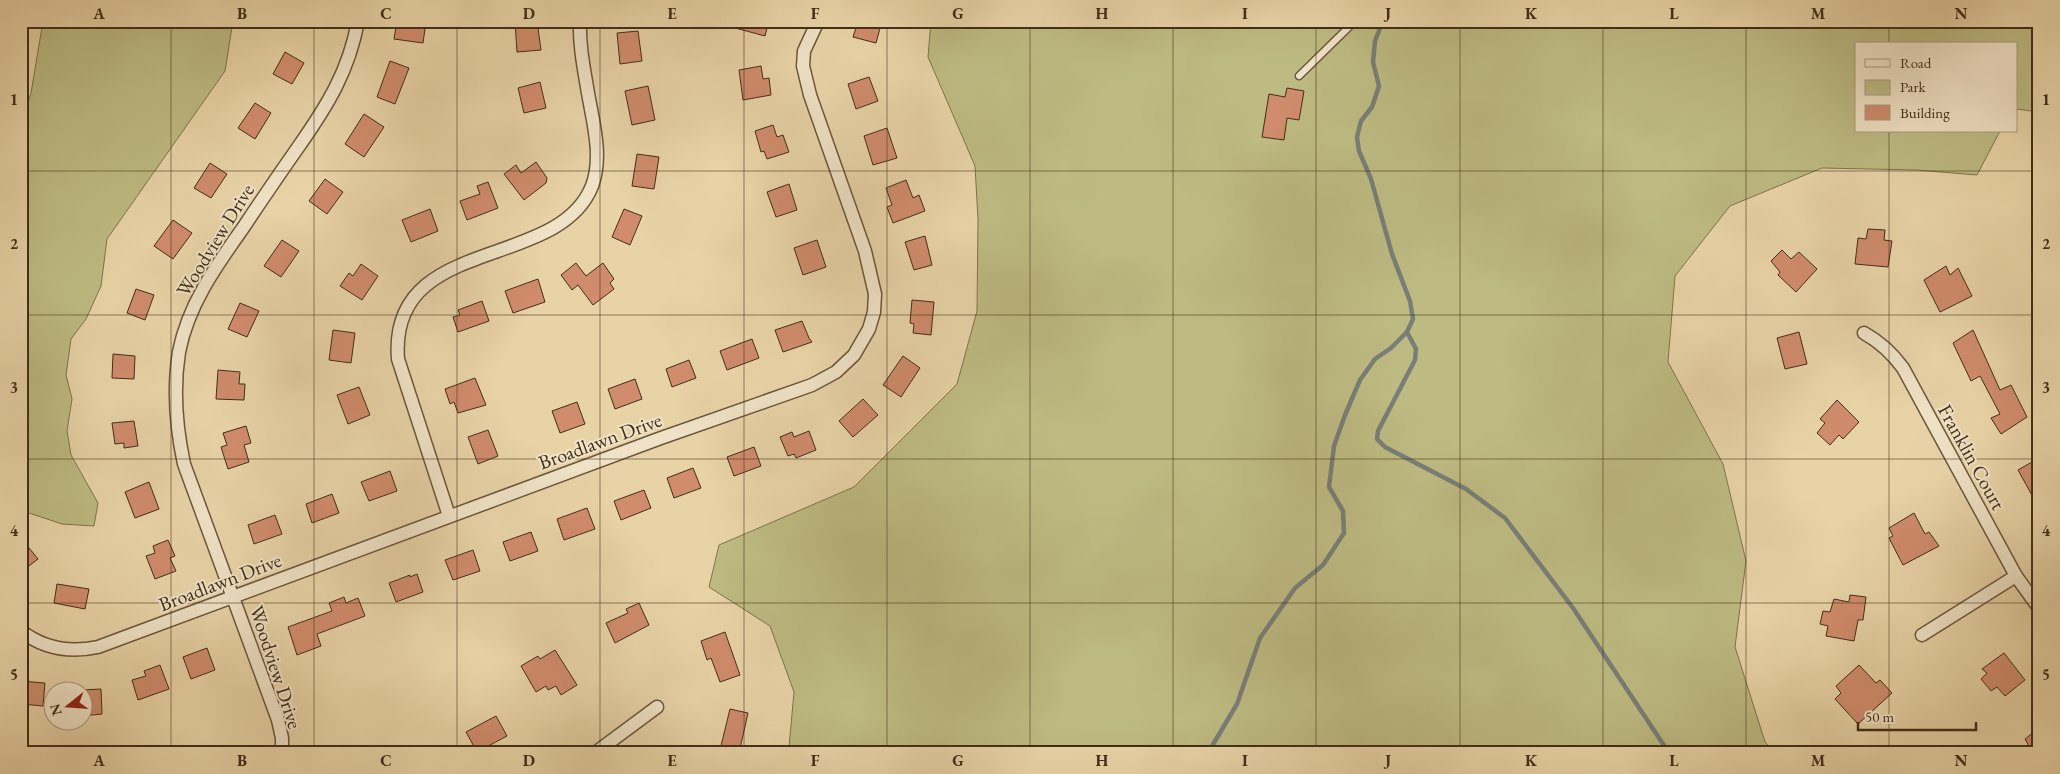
<svg xmlns="http://www.w3.org/2000/svg" width="2060" height="774" viewBox="0 0 2060 774" font-family="'EB Garamond',serif">
	<style>
		.green { fill: #bdba82; stroke: #7f744d }
		.lines { fill: none; stroke-linecap: round; stroke-linejoin: round }
		.stream { stroke: #787f76; stroke-width: 4.5 }
		.building { fill: #d08c6d; stroke: #412e18 }
		.lane-casing { stroke: #6b573c; stroke-width: 9 }
		.street-casing { stroke: #6b573c; stroke-width: 15 }
		.lane { stroke: #f0e2c6; stroke-width: 6 }
		.street { stroke: #f0e2c6; stroke-width: 12 }
		.grid { fill: none; stroke: #412e18; stroke-width: 1; stroke-opacity: 0.55 }
		.labels { text-anchor: middle; stroke-width: 4; stroke-linejoin: round; paint-order: stroke }
		.street-label { font-size: 20px; fill: #412e18; stroke: #f0e2c6 }
		.neatline { fill: none; stroke: #412e18; stroke-width: 2 }
		.grid-label { font-size: 16px; text-anchor: middle; font-weight: bold; fill: #412e18 }
	</style>
	<rect width="100%" height="100%" fill="#e8d3a7"/>
	<filter id="stains"><feTurbulence type="fractalNoise" baseFrequency=".004" numOctaves="4"/><feColorMatrix values="0 0 0 0 .2 0 0 0 0 .09 0 0 0 0 .02 0 0 0 .5 -.17"/></filter>
	<radialGradient id="worn" r=".72"><stop offset=".6" stop-color="#630" stop-opacity="0"/><stop offset="1" stop-color="#630" stop-opacity=".3"/></radialGradient>
	<g class="green">
		<polygon points="43,21 233,21 225,71 107,239 101,286 86,319 71,339 66,375 72,399 67,431 71,455 98,503 94,526 62,524 26,512 21,508 21,125 31,93"/>
		<polygon points="931,21 2039,21 2039,112 2016,109 2016,44 1856,44 1856,131 2000,131 1977,175 1917,170 1822,168 1730,206 1675,276 1668,362 1723,464 1746,561 1735,647 1765,742 1776,753 784,753 789,747 794,692 770,626 709,587 719,545 854,487 957,384 977,311 978,219 975,166 928,57"/>
	</g>
	<g class="lines">
		<g class="stream">
			<polyline points="1457,21 1470,26 1476,21"/>
			<polyline points="1407,332 1416,349 1415,360 1378,431 1377,439 1385,447 1466,489 1505,518 1573,608 1669,753"/>
			<polyline points="1208,753 1237,704 1260,638 1295,588 1323,565 1344,533 1343,511 1329,487 1334,446 1345,415 1360,380 1375,359 1391,348 1407,332 1413,319 1410,301 1392,254 1371,179 1359,151 1357,137 1361,121 1372,107 1379,86 1373,62 1375,41 1382,23 1384,21"/>
		</g>
	</g>
	<g class="building">
		<polygon points="397,21 421,21 420,28 425,29 423,43 394,39"/>
		<polygon points="537,21 541,50 517,52 515,22"/>
		<polygon points="724,21 769,21 765,36 724,25"/>
		<polygon points="858,21 882,21 876,43 853,37"/>
		<polygon points="638,31 642,61 620,64 617,33"/>
		<polygon points="285,52 304,63 292,84 273,74"/>
		<polygon points="390,61 409,68 395,104 377,97"/>
		<polygon points="761,66 763,79 769,78 771,95 743,100 739,70"/>
		<polygon points="869,77 878,101 856,109 848,84"/>
		<polygon points="540,82 546,108 524,113 518,88"/>
		<polygon points="648,86 655,120 632,125 625,91"/>
		<polygon points="1287,88 1304,91 1299,120 1287,118 1284,140 1262,137 1269,94 1285,97"/>
		<polygon points="255,103 271,113 255,139 238,128"/>
		<polygon points="364,114 384,127 364,157 345,144"/>
		<polygon points="773,125 777,137 783,135 789,152 767,159 764,151 761,152 755,131"/>
		<polygon points="887,128 897,158 873,165 864,136"/>
		<polygon points="637,154 659,157 654,189 632,186"/>
		<polygon points="536,162 547,178 546,183 524,200 504,174 516,165 521,173"/>
		<polygon points="210,163 227,174 211,198 194,188"/>
		<polygon points="325,179 343,192 327,214 309,201"/>
		<polygon points="906,180 913,198 919,195 925,211 893,223 887,207 892,205 886,188"/>
		<polygon points="488,182 498,208 467,220 460,201 480,194 477,186"/>
		<polygon points="789,184 797,210 776,217 767,192"/>
		<polygon points="430,209 438,231 411,242 402,220"/>
		<polygon points="624,209 642,216 630,245 612,237"/>
		<polygon points="173,220 192,233 173,259 154,246"/>
		<polygon points="1868,229 1885,230 1884,240 1892,241 1888,267 1855,264 1858,238 1866,239"/>
		<polygon points="925,236 932,265 914,270 905,242"/>
		<polygon points="282,240 299,251 281,277 264,266"/>
		<polygon points="817,240 826,267 803,275 794,248"/>
		<polygon points="1782,250 1791,259 1799,252 1817,269 1796,292 1778,275 1780,272 1771,261"/>
		<polygon points="576,263 586,276 603,263 614,279 610,283 614,289 593,305 578,285 572,290 561,275"/>
		<polygon points="361,264 378,276 362,300 340,286 349,273 353,276"/>
		<polygon points="1946,266 1950,275 1958,268 1972,296 1940,312 1924,280"/>
		<polygon points="538,279 545,302 513,313 505,291"/>
		<polygon points="136,289 154,295 145,320 127,313"/>
		<polygon points="912,300 934,302 931,335 913,333 914,324 910,323"/>
		<polygon points="482,301 489,321 458,332 453,317 460,315 458,310"/>
		<polygon points="240,303 259,311 247,337 228,329"/>
		<polygon points="802,321 809,338 812,342 783,352 775,330"/>
		<polygon points="333,330 355,333 351,363 329,360"/>
		<polygon points="1973,330 2000,390 2011,385 2027,417 2001,434 1991,418 2000,414 1980,376 1971,381 1953,343"/>
		<polygon points="1799,332 1807,364 1785,369 1777,338"/>
		<polygon points="752,339 759,358 727,370 720,351"/>
		<polygon points="113,354 135,356 134,379 112,378"/>
		<polygon points="903,356 920,368 901,397 883,385"/>
		<polygon points="689,360 696,378 672,387 666,369"/>
		<polygon points="218,370 240,372 239,384 245,384 244,400 216,399"/>
		<polygon points="475,378 486,405 458,413 454,402 450,404 445,389"/>
		<polygon points="635,379 642,399 615,409 608,389"/>
		<polygon points="359,387 370,415 348,424 337,395"/>
		<polygon points="863,399 878,415 853,437 839,421"/>
		<polygon points="1837,400 1859,422 1843,439 1839,435 1830,445 1817,433 1825,423 1820,419"/>
		<polygon points="577,402 585,424 560,433 552,411"/>
		<polygon points="134,421 138,446 124,448 124,443 115,444 112,423"/>
		<polygon points="246,426 251,443 244,445 249,462 228,469 221,447 227,445 223,433"/>
		<polygon points="488,430 498,456 478,464 468,437"/>
		<polygon points="809,431 816,450 796,458 794,454 788,456 780,437 792,432 794,437"/>
		<polygon points="754,447 761,466 734,476 727,457"/>
		<polygon points="2039,458 2039,508 2018,470"/>
		<polygon points="693,468 701,488 674,498 667,478"/>
		<polygon points="390,471 397,491 369,501 361,482"/>
		<polygon points="149,482 159,509 135,518 125,492"/>
		<polygon points="644,490 651,508 621,520 614,501"/>
		<polygon points="332,494 339,513 312,523 306,504"/>
		<polygon points="587,508 595,529 564,540 557,519"/>
		<polygon points="1914,513 1925,534 1929,532 1939,546 1903,565 1889,538 1893,536 1889,528"/>
		<polygon points="275,515 282,534 254,544 248,525"/>
		<polygon points="531,532 538,551 510,561 503,542"/>
		<polygon points="21,538 38,559 21,572"/>
		<polygon points="168,540 175,556 170,558 176,571 155,579 146,556 155,553 153,546"/>
		<polygon points="473,550 480,571 453,580 445,560"/>
		<polygon points="417,574 423,592 396,602 389,583 410,575 410,577"/>
		<polygon points="57,584 89,589 85,609 54,603"/>
		<polygon points="1850,595 1866,597 1863,620 1858,620 1854,641 1826,636 1828,626 1820,624 1823,611 1830,612 1834,599 1849,602"/>
		<polygon points="344,597 346,603 358,598 365,616 317,634 321,646 297,655 288,627 332,611 329,603"/>
		<polygon points="639,603 649,625 615,643 606,623 628,613 626,609"/>
		<polygon points="725,632 740,675 720,682 711,658 707,660 701,641"/>
		<polygon points="207,648 215,670 191,679 183,657"/>
		<polygon points="555,650 577,685 561,695 556,686 548,690 546,686 536,692 521,666 538,656 540,659"/>
		<polygon points="2004,653 2025,680 2005,696 1997,687 1991,691 1981,679 1987,673 1982,669"/>
		<polygon points="160,665 169,689 138,700 132,680 146,676 144,671"/>
		<polygon points="1859,665 1876,683 1880,680 1892,693 1858,724 1835,699 1841,693 1836,686"/>
		<polygon points="21,681 45,683 43,706 21,704"/>
		<polygon points="101,689 102,714 82,716 82,690"/>
		<polygon points="730,709 748,713 739,753 720,750"/>
		<polygon points="496,716 507,736 477,752 466,732"/>
		<polygon points="2039,728 2039,753 2033,753 2025,739"/>
	</g>
	<g class="lines">
		<defs>
			<polyline id="lane" points="1299,76 1355,21"/>
			<g id="street">
				<path d="M1864,333c16,9 28,20 39,35l113,208 23,32"/>
				<path d="M449,516l-51,-157c-10,-125 160,-87 194,-173 11,-29 1,-64 -4,-93 -4,-24 -9,-48 -8,-72"/>
				<path d="M21,631c22,17 49,22 77,16l563,-209 151,-53 24,-13 18,-17 15,-26 5,-17 1,-18 -10,-43 -55,-156 -7,-29 1,-15 14,-30"/>
				<polyline points="1922,635 2016,576"/>
				<path d="M282,753v-15l-4,-18 -94,-256c-8,-37 -11,-74 -5,-112 9,-47 37,-86 64,-124 18,-27 37,-55 56,-82 28,-40 50,-75 59,-125"/>
				<polyline points="595,753 657,707"/>
			</g>
		</defs>
		<use href="#lane" class="lane-casing"/>
		<use href="#street" class="street-casing"/>
		<use href="#lane" class="lane"/>
		<use href="#street" class="street"/>
	</g>
	<path class="grid" d="M171,21v732M314,21v732M457,21v732M600,21v732M744,21v732M887,21v732M1030,21v732M1173,21v732M1316,21v732M1460,21v732M1603,21v732M1746,21v732M1889,21v23M1889,131v622M21,171h2018M21,315h2018M21,459h2018M21,603h2018"/>
	<g class="labels">
		<g class="street-label">
			<text transform="translate(215 240) rotate(-58)" y="7">Woodview Drive</text>
			<text transform="translate(600 441) rotate(-20)" y="7">Broadlawn Drive</text>
			<text transform="translate(1972 457) rotate(61)" y="7">Franklin Court</text>
			<text transform="translate(220 582) rotate(-21)" y="7">Broadlawn Drive</text>
			<text transform="translate(276 667) rotate(72)" y="7">Woodview Drive</text>
		</g>
	</g>
	<rect width="2060" height="774" fill="none" stroke="#e8d3a7" stroke-width="55"/>
	<rect x="1855" y="42" width="162" height="90" fill="#f0e2c6" stroke="#aa9a80"/>
	<rect x="1865" y="59" width="25" height="8" fill="#f0e2c6" stroke="#aa9a80"/>
	<text x="1900" y="68" font-size="15" fill="#412e18">Road</text>
	<rect x="1865" y="80" width="25" height="15" fill="#bdba82" stroke="#aa9a80"/>
	<text x="1900" y="92" font-size="15" fill="#412e18">Park</text>
	<rect x="1865" y="105" width="25" height="15" fill="#d08c6d" stroke="#aa9a80"/>
	<text x="1900" y="118" font-size="15" fill="#412e18">Building</text>
	<g transform="translate(68 706) rotate(253)"><circle r="24" fill="#f0e2c6" stroke="#aa9a80"/>
	<path d="M0-4L9 19L0 12L-9 19Z" fill="#8f2418"/>
	<text y="-8" font-size="14" font-weight="bold" text-anchor="middle" fill="#412e18">N</text>
	</g>
	<path d="M1858 722v8h118v-8" fill="none" stroke="#412e18" stroke-width="2.5"/>
	<text x="1865" y="722" font-size="15" fill="#412e18" stroke="#f0e2c6" stroke-width="4" paint-order="stroke">50 m</text>
	<rect x="28" y="28" width="2004" height="718" class="neatline"/>
	<g class="grid-label">
		<text x="99" y="19">A</text>
		<text x="242" y="19">B</text>
		<text x="386" y="19">C</text>
		<text x="529" y="19">D</text>
		<text x="672" y="19">E</text>
		<text x="815" y="19">F</text>
		<text x="958" y="19">G</text>
		<text x="1102" y="19">H</text>
		<text x="1245" y="19">I</text>
		<text x="1388" y="19">J</text>
		<text x="1531" y="19">K</text>
		<text x="1674" y="19">L</text>
		<text x="1818" y="19">M</text>
		<text x="1961" y="19">N</text>
		<text x="14" y="105">1</text>
		<text x="2046" y="105">1</text>
		<text x="14" y="249">2</text>
		<text x="2046" y="249">2</text>
		<text x="14" y="393">3</text>
		<text x="2046" y="393">3</text>
		<text x="14" y="536">4</text>
		<text x="2046" y="536">4</text>
		<text x="14" y="680">5</text>
		<text x="2046" y="680">5</text>
		<text x="99" y="766">A</text>
		<text x="242" y="766">B</text>
		<text x="386" y="766">C</text>
		<text x="529" y="766">D</text>
		<text x="672" y="766">E</text>
		<text x="815" y="766">F</text>
		<text x="958" y="766">G</text>
		<text x="1102" y="766">H</text>
		<text x="1245" y="766">I</text>
		<text x="1388" y="766">J</text>
		<text x="1531" y="766">K</text>
		<text x="1674" y="766">L</text>
		<text x="1818" y="766">M</text>
		<text x="1961" y="766">N</text>
	</g>
	<rect width="100%" height="100%" filter="url(#stains)"/>
	<rect width="100%" height="100%" fill="url(#worn)"/>
</svg>
